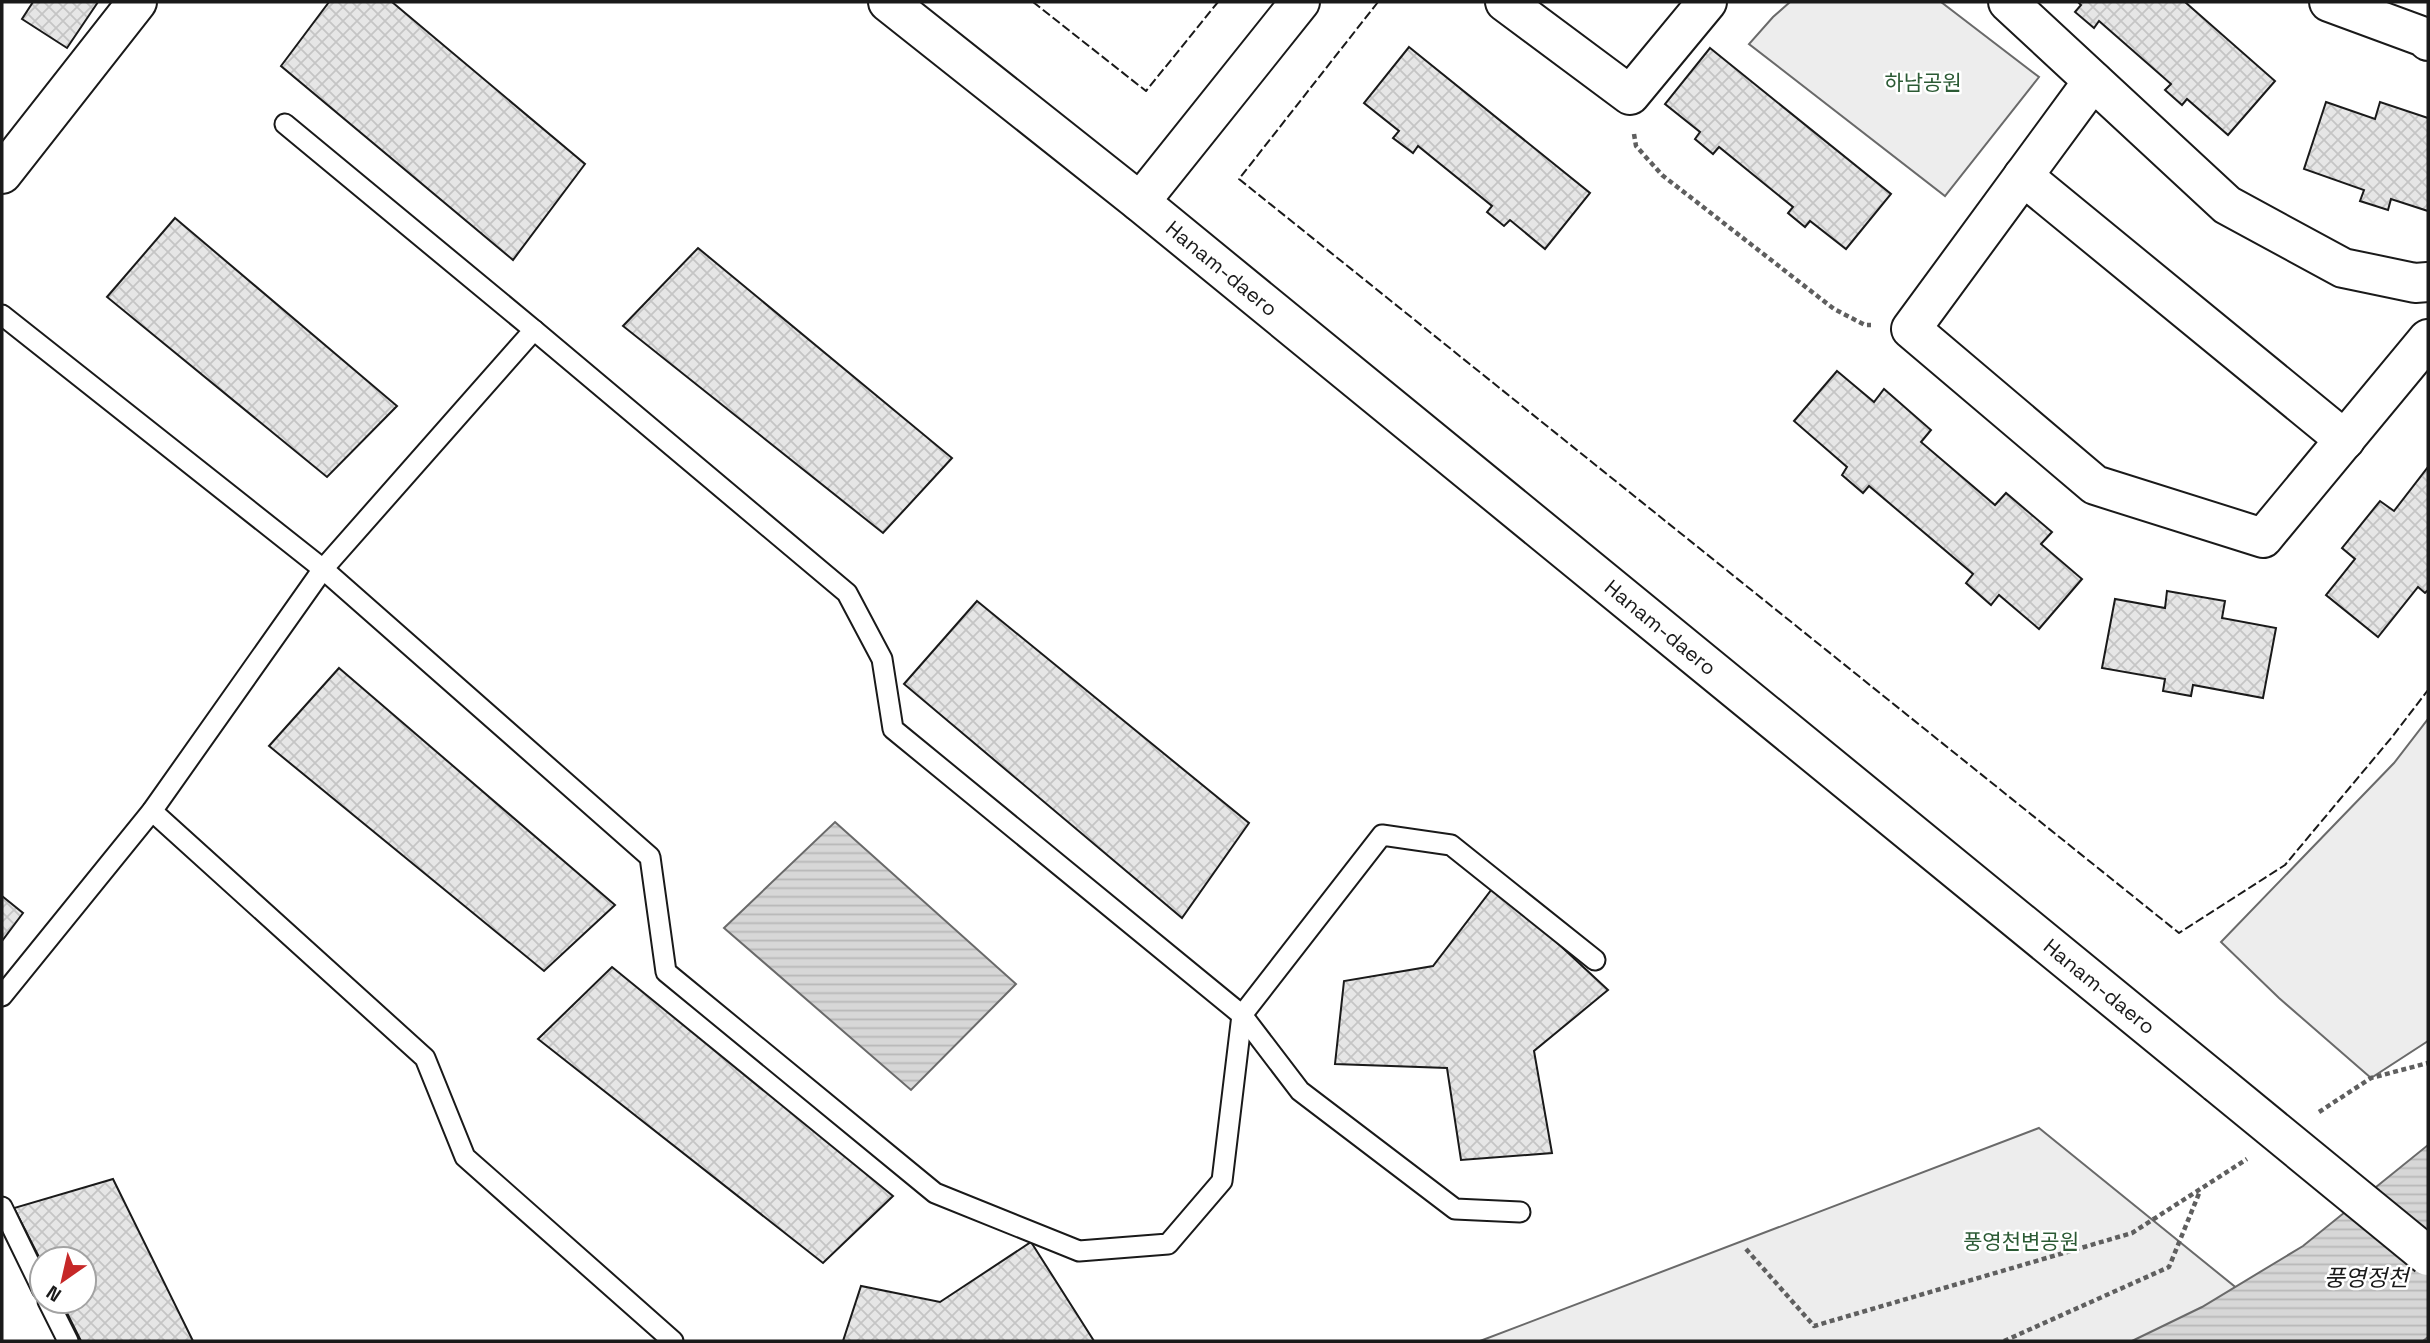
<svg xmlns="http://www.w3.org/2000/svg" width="2430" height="1343" viewBox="0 0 2430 1343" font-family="'Space Grotesk','Noto Sans KR',sans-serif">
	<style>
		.built { fill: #ededed; stroke: #6a6a6a; stroke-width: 2 }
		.water { fill: url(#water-rules); stroke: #6a6a6a; stroke-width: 2 }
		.building { fill: url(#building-cross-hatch); stroke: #1a1a1a; stroke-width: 2 }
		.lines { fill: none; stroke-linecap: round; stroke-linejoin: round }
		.lane-casing { stroke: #1a1a1a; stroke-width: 23 }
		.street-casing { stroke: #1a1a1a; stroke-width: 42 }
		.secondary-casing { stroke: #1a1a1a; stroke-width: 42 }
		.path { stroke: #5f5f5f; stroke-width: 4.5; stroke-dasharray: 5 3.5; stroke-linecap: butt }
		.lane { stroke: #fff; stroke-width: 19 }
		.street { stroke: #fff; stroke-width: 38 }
		.secondary { stroke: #fff; stroke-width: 38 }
		.secondary-bridge-casing { stroke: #1a1a1a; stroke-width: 42; stroke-linecap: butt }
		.secondary-bridge { stroke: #fff; stroke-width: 38 }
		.fence { stroke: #1a1a1a; stroke-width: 2; stroke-dasharray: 9 3.5; stroke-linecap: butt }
		.labels { text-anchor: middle; stroke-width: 5; stroke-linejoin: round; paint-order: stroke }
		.park-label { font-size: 21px; fill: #2b5a34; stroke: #fff }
		.street-label { font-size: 21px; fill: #1a1a1a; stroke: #fff }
		.water-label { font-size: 23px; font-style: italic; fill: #1a1a1a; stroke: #fff }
	</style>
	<defs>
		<pattern id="water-rules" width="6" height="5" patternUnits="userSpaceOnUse" patternTransform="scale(1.75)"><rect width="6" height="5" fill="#d7d7d7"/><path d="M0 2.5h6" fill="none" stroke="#b8b8b8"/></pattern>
		<pattern id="building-cross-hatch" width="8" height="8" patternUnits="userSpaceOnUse" patternTransform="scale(1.75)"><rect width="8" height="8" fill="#e6e6e6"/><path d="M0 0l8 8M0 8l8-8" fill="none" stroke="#c5c5c5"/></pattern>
	</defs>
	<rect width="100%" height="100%" fill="#fff"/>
	<g class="built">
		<polygon points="1790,2 1941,2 2039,77 1945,196 1749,44 1773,17"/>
		<polygon points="2428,719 2428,1041 2371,1078 2279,998 2221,942 2394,763"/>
		<polygon points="2039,1128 2302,1341 1480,1341"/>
	</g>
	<g class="water">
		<polygon points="835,822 1016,984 911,1090 724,928"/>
		<polygon points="2428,1145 2428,1337 2423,1341 2132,1341 2202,1307 2303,1246"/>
	</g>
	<g class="building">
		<polygon points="33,2 98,2 67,48 22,19"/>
		<polygon points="329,2 392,2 585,164 513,260 281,66"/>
		<polygon points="2078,2 2185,2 2275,81 2228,135 2187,99 2182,105 2165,90 2171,84 2099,21 2094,28 2075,12 2081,5"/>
		<polygon points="1409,47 1590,193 1545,249 1510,220 1504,226 1487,212 1492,206 1418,146 1413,153 1393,138 1399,131 1364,103"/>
		<polygon points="1710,48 1891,194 1846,249 1810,221 1805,227 1788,213 1793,207 1719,147 1713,154 1695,139 1700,132 1665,104"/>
		<polygon points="2326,102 2375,119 2380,102 2428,118 2428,211 2391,199 2388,210 2360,201 2364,190 2304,169"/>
		<polygon points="175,218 397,406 327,477 107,297"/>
		<polygon points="698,248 952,458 883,533 623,326"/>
		<polygon points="1837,371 1874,402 1884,389 1931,430 1921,442 1995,505 2006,493 2052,532 2041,544 2082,579 2039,629 1999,595 1991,605 1966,583 1973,574 1869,486 1863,493 1842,475 1847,467 1794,421"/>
		<polygon points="2428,467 2428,590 2425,593 2418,587 2378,637 2326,595 2355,559 2342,548 2380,501 2394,511"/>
		<polygon points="2167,591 2225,601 2222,618 2276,628 2263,698 2193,685 2191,696 2163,691 2165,679 2102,668 2115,599 2165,608"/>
		<polygon points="977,601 1249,823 1182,918 904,684"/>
		<polygon points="339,668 615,905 544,971 269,746"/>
		<polygon points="1495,885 1608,990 1534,1051 1552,1153 1461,1160 1447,1068 1335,1064 1344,981 1433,966"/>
		<polygon points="2,896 23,913 2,941"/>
		<polygon points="612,967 893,1196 823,1263 538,1039"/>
		<polygon points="113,1179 193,1341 81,1341 61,1301 84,1301 84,1259 42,1259 42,1263 14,1208"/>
		<polygon points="1031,1242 1094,1341 843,1341 861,1286 940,1302"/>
	</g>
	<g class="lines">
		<defs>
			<g id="lane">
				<polyline points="2,315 323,569 650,857 666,972 935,1193 1079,1251 1168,1244 1222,1181 1242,1015"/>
				<polyline points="534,330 847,593 882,659 893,729 1242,1015 1382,835 1451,845 1595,960"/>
				<polyline points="152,811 425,1058 465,1157 673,1341"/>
				<polyline points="2,996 152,811 323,569 534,330 285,124"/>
				<polyline points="1242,1015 1300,1091 1455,1209 1520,1212"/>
				<polyline points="2,1207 42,1289"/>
				<polyline points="48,1301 68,1341"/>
			</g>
			<g id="street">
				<polyline points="1505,2 1630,95 1707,2"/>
				<polyline points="2008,2 2227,205 2343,268 2415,283 2428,282"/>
				<polyline points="2329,2 2424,37 2428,41"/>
				<polyline points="2093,81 1911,329 2095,485 2263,538 2428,339"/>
				<polyline points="2,174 137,2"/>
				<polyline points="2023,176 2345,440"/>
			</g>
			<g id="secondary">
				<path id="s1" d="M888,2l252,200 1077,881"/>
				<polyline points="1140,202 1300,2"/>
			</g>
		</defs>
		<use href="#lane" class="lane-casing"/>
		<use href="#street" class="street-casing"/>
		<use href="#secondary" class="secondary-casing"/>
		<g class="path">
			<polyline points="1634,134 1636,146 1662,175 1834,309 1865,325 1871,325"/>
			<polyline points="2319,1112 2371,1078 2428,1063"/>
			<polyline points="1746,1249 1814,1326 2132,1233 2247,1159"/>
			<polyline points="2004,1341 2169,1267 2200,1191"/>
		</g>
		<use href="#lane" class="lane"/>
		<use href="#street" class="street"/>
		<use href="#secondary" class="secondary"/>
		<defs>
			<polyline id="secondary-bridge" points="2217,1083 2428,1256"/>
		</defs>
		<use href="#secondary-bridge" class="secondary-bridge-casing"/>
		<use href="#secondary-bridge" class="secondary-bridge"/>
		<g class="fence">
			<polyline points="1033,2 1146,91 1218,2"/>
			<polyline points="1378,2 1239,179 2179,933 2285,865 2392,737 2428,690"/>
		</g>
	</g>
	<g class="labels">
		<g class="park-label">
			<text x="1923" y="90">하남공원</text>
			<text x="2021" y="1249">풍영천변공원</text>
		</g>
		<g class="street-label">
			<text dy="7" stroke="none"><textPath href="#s1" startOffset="427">Hanam-daero</textPath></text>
			<text dy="7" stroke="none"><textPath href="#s1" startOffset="994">Hanam-daero</textPath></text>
			<text dy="7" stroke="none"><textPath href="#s1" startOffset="1561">Hanam-daero</textPath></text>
		</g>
		<g class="water-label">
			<text x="2366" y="1286">풍영정천</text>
		</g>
	</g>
	<rect width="2430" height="1343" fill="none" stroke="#1a1a1a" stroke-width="7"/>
	<g transform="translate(63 1280) rotate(214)"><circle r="33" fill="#ffffff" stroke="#a3a3a3" stroke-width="2"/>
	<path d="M0-5L12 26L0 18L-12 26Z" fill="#c62828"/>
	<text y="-10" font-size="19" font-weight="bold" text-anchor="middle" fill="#1a1a1a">N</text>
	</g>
</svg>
